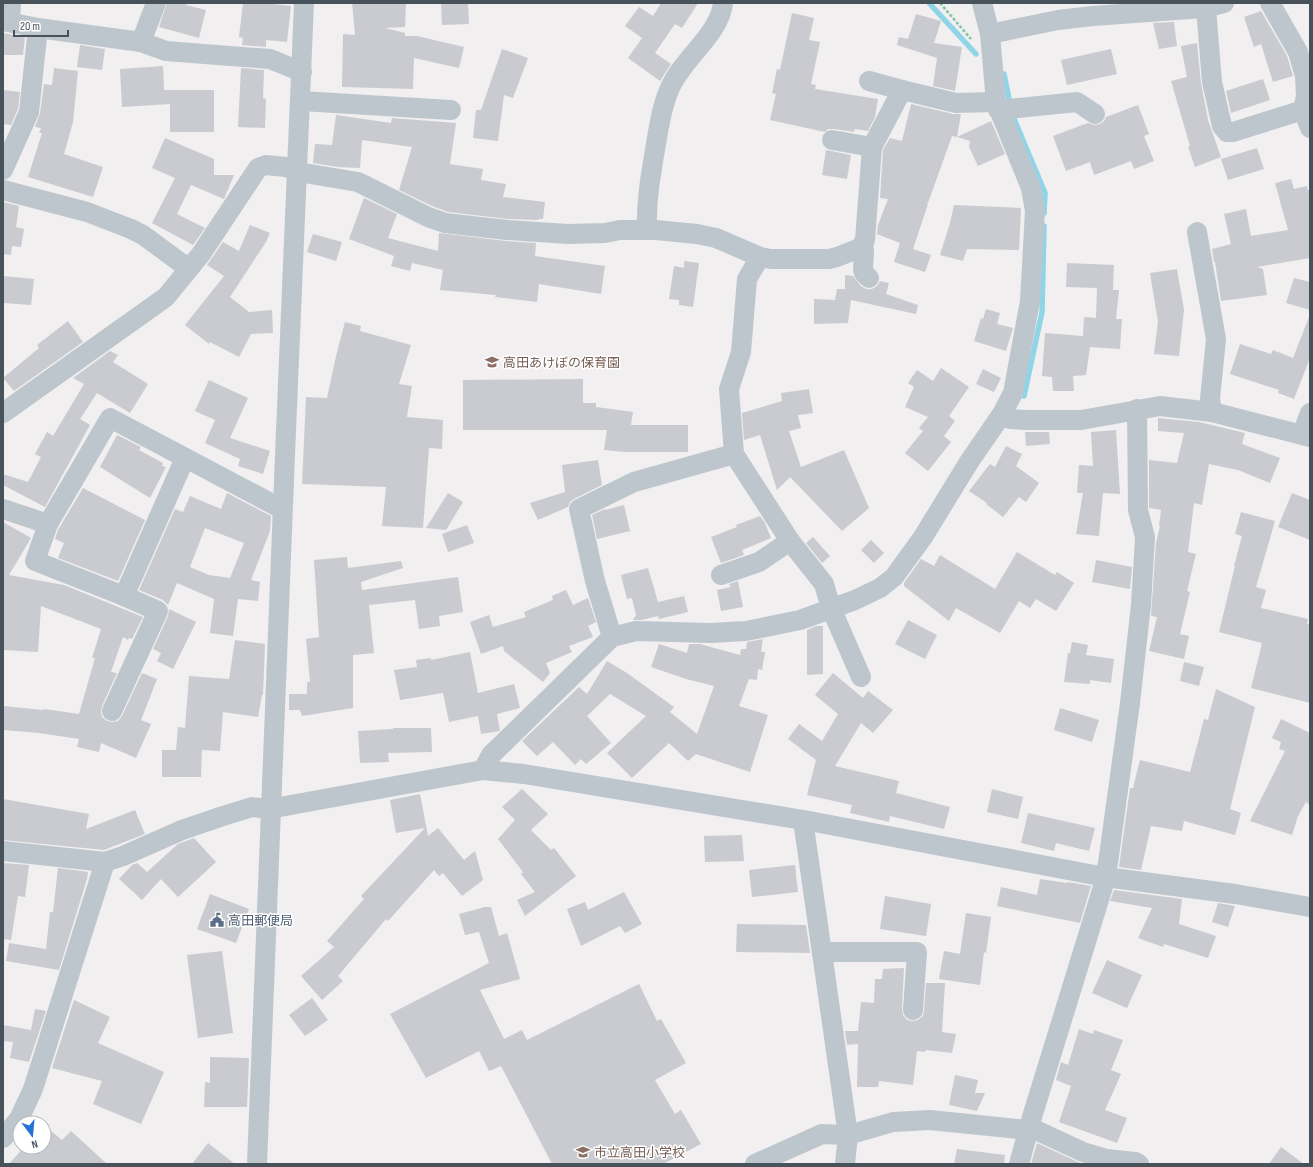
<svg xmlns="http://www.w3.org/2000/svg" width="1313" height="1167" viewBox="0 0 1313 1167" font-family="'Sofia Sans Condensed','Noto Sans JP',sans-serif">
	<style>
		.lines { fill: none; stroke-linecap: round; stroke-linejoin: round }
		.stream { stroke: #8fd5e7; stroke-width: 5.5 }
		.building { fill: #c9cbd1; fill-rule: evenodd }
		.path { stroke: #79c9a2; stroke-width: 2.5; stroke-dasharray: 3 2; stroke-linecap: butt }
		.minor { stroke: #bec6cd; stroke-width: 20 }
		.labels { text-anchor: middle; stroke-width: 3; stroke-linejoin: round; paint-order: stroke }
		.education-label { font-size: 13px; fill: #785e54; stroke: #fff; text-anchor: start }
		.service-label { font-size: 13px; fill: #4e5e75; stroke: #fff; text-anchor: start }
	</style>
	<rect width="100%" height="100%" fill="#f1efef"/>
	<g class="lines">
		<g class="stream">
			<polyline points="929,3 976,54"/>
			<polyline points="1004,74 1012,114 1045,193 1044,213"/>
			<polyline points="1024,396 1042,312 1044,226"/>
		</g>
	</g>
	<g class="building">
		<polygon points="167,3 187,3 186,5 206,10 199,38 159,27"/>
		<polygon points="243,3 263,3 291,6 287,42 266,40 266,47 242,45 243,38 239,37"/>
		<polygon points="352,3 406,3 405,27 385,28 405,33 405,36 417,36 464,47 459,68 414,58 413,89 342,87 343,34 355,35"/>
		<polygon points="441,3 468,3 469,24 442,25"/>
		<polygon points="661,3 698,3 682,28 675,24 655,53 671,64 660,81 628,58 642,38 625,26 639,7 653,16"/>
		<polygon points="1261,11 1287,56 1293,76 1273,82 1261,44 1254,47 1244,17"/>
		<polygon points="792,13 814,18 809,40 820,42 811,84 816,85 815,89 878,99 875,117 868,131 855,129 854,132 834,129 828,129 825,132 770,120 776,94 772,93 777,69 780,70"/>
		<polygon points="916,14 941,21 934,43 962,47 955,91 933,86 937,58 897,45 899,37 908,39"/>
		<polygon points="1174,22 1177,46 1159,49 1153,23"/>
		<polygon points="3,33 25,37 23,55 3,55"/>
		<polygon points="1197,43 1201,83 1208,120 1221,157 1195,167 1188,147 1190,146 1171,81 1187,77 1181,46"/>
		<polygon points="80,45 105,49 102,70 77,67"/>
		<polygon points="502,49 528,58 513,98 504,95 498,141 473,138 476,110 481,110"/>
		<polygon points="1111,49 1117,74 1067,85 1061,60"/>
		<polygon points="163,66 164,90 214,90 214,132 170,132 170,104 122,107 120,69"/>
		<polygon points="54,68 78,71 73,122 64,154 103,167 93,197 28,177 42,133 39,133 41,128 35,127 40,113 44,84 52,85"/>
		<polygon points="241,68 264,70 263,98 266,99 265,128 238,127"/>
		<polygon points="1263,79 1270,100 1231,113 1226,91"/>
		<polygon points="3,90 20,92 18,109 11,125 3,124"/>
		<polygon points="911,104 953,114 961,114 957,137 952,136 928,203 926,204 928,204 913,249 931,255 925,272 894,262 900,243 877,234 878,225 888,199 880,198 883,150 890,138 902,141"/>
		<polygon points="1138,105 1149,134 1144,136 1154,161 1134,169 1131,161 1094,175 1090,162 1066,171 1053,136 1088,123 1094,125 1100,124 1104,121 1106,117"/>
		<polygon points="336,115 391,123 392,118 456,123 450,164 483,169 481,180 506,184 503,197 545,202 543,219 538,219 538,220 508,219 448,212 432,206 399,190 412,147 362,140 360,168 338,167 313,163 315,144 332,145"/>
		<polygon points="991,121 1005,154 978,166 969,147 970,141 957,137"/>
		<polygon points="165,138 214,159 214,175 234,175 224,199 191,185 177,214 205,228 193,245 152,223 175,178 152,168"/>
		<polygon points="1257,148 1264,169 1228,180 1221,159"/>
		<polygon points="826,150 851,155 847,179 822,175"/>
		<polygon points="1291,179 1294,189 1307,186 1308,190 1310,190 1310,258 1257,267 1263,269 1267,295 1221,301 1215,262 1214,262 1212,249 1231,244 1224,214 1246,209 1251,236 1288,230 1275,183"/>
		<polygon points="364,198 397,214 388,238 438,251 439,233 506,241 536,243 535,256 605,266 601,294 539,284 537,302 495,297 496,295 440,290 443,270 412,263 410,271 391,266 394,256 349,239"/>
		<polygon points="3,202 19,206 16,227 24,229 21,247 12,246 11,255 3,254"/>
		<polygon points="954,205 1021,208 1019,250 967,249 963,261 940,255 950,223"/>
		<polygon points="250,225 270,233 266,242 230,297 249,312 272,310 273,333 251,334 239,357 210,342 209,344 185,325 224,276 207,265 223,242 239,251"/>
		<polygon points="313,234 342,242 336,261 307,252"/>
		<polygon points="684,261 699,263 693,307 679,305 679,300 669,299 674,266 684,268"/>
		<polygon points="1067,263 1114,265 1113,290 1119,290 1116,319 1122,319 1120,349 1090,347 1086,375 1073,376 1074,391 1053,391 1052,377 1042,376 1045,333 1083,336 1084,317 1096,318 1097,288 1066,287"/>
		<polygon points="1177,269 1184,310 1179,356 1154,354 1158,322 1150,273"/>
		<polygon points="845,275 853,276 861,286 866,289 872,289 877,286 880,281 889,283 886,294 918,305 916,314 851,300 848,323 814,324 814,299 835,300 837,289 845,289"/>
		<polygon points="3,276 34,279 31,305 3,303"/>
		<polygon points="1294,278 1310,282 1310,310 1286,303"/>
		<polygon points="986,309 1000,313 997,324 1013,328 1006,351 974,341 981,318 983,319"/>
		<polygon points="1309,317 1310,358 1294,399 1278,393 1279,390 1230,374 1240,344 1271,354 1273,350 1293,358"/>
		<polygon points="68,321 83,342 14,391 3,378 39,348 37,345"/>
		<polygon points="345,322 361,326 360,331 411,345 399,384 412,386 407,417 443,420 442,449 429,448 423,528 382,526 386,487 302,484 306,397 327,398 336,356"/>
		<polygon points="110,351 118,355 113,362 148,384 130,413 97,393 80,419 90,425 45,507 3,485 3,474 28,482 41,457 35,454 47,432 53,436 84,384 73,378"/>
		<polygon points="941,368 969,387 949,416 955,421 944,436 951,442 928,471 905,453 923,431 919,428 928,417 905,407 914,387 908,383 917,370 933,381"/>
		<polygon points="983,369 1001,378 994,392 976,384"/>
		<polygon points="583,379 583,403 596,403 596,407 633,412 631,425 688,425 688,452 625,452 604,450 607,430 463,430 463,380"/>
		<polygon points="209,380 248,398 230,438 270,451 263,474 238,466 240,459 205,443 215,420 195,411"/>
		<polygon points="809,389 813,413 798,415 801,428 789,431 801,467 844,450 869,508 842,531 790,477 777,490 760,435 744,440 742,413 782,401 781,393"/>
		<polygon points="1158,418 1199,422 1245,433 1242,444 1280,458 1270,483 1238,470 1209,464 1202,505 1194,503 1188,552 1196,554 1187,591 1190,592 1180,634 1189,636 1184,659 1149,651 1157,617 1151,616 1156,543 1160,526 1159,526 1161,510 1149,508 1149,460 1177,463 1184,433 1158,431"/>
		<polygon points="1116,430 1120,494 1103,493 1099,536 1076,534 1083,493 1077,493 1079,465 1093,466 1091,432"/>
		<polygon points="1025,432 1049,432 1050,444 1026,446"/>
		<polygon points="117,435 141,447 139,450 163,463 162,466 166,467 150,498 100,467"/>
		<polygon points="1006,446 1022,454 1016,466 1039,483 1026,502 1019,497 1003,517 986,504 987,503 969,491 990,464 995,467"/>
		<polygon points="598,460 602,485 574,499 570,502 568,507 538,520 530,503 565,492 562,465"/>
		<polygon points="83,488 145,520 118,581 58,558 64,543 55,539 58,530"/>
		<path d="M227,493l44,23 -1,15 -19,49 9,2 -2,19 -20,-2 -5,37 -23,-3 4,-34 -37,-16 -9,22 -5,-5 -24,-10 36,-81 8,3 7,-16 31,13zM205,528l39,15 -14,35 -21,-3 -19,-8z"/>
		<polygon points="448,493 463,502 446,530 426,528"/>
		<polygon points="1292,493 1310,500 1310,540 1278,527"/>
		<polygon points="624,505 630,531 597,539 592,515 605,509 605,510"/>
		<polygon points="1241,512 1275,521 1256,587 1266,590 1261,608 1308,619 1307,624 1310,625 1310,703 1251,688 1262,643 1219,632 1235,566 1234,566 1242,536 1235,534"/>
		<polygon points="760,516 765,523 771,538 742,550 744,555 721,563 711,537 737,527 736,525"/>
		<polygon points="3,522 31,538 9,575 64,585 143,617 132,639 129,638 128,640 123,637 111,672 117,673 102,706 101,712 102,717 107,721 113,722 118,721 122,716 142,673 157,679 141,720 151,724 136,758 101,743 99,752 77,747 79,739 39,733 3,730 3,706 43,710 44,709 79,714 95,658 92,658 101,629 41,606 38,652 3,650"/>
		<polygon points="467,525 474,543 448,552 442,534"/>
		<polygon points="813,537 830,556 822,563 806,543"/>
		<polygon points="871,540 884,553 874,563 861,550"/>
		<polygon points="1017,552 1055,575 1057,572 1074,583 1056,611 1036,599 1030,608 1019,601 1000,633 956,608 949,621 904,586 904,583 921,559 934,566 940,555 995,589"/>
		<polygon points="347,557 348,568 401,561 403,568 361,582 362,590 458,577 463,612 439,616 440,626 419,629 415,600 369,605 374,653 353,655 353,708 302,716 300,710 289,710 289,694 307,694 307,682 310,682 306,639 319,637 314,560"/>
		<polygon points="1096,560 1132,567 1130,589 1092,582"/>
		<polygon points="648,568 658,602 684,596 688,612 659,619 658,616 642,620 633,620 636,615 632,598 627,599 621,575"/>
		<polygon points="738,581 743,607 721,611 717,590 731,587 729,584"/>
		<polygon points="566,590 573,605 588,598 596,622 588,626 593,637 569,646 572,652 546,663 550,673 543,682 504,651 503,646 481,654 470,622 489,615 493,627 526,617 524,612 553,600 552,596"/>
		<polygon points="169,609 196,622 173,669 157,661 161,653 153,649 168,616"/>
		<polygon points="908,620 937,635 925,659 895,644"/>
		<polygon points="816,626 823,626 823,674 807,675 807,630"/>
		<polygon points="763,639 761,652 765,652 762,670 758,669 757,680 749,679 739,706 768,715 750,772 696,754 688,761 669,743 632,778 607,753 646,716 610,694 587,716 611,743 586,764 581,759 575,765 553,742 537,756 522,741 579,687 587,694 607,661 627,673 674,707 670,712 697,734 714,686 686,679 651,667 659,644 687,653 689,644 700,644 740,655 741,649 746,649 747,642"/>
		<polygon points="235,640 265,644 263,695 262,695 258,717 223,712 220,751 202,750 201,777 162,777 162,750 176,750 178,727 185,728 189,676 229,679"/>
		<polygon points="1072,642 1088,645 1086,655 1114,659 1111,683 1090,680 1090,684 1064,682 1068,653 1070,653"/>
		<polygon points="470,652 478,693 514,684 520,708 497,714 500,731 481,734 478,716 449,722 443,693 400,700 394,670 417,667 416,660 431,658 431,660"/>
		<polygon points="1184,662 1204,667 1199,686 1180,681"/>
		<polygon points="833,673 863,698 868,691 893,710 873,733 861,723 835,766 899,781 896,793 950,807 944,829 890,816 889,822 850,813 852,805 807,795 816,760 788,739 799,724 822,741 838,714 815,695"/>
		<polygon points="1216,689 1255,707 1230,809 1241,813 1235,835 1184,821 1182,831 1151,826 1141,870 1119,867 1130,788 1133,788 1140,760 1190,772 1204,719 1208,720"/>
		<polygon points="1060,708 1099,720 1092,742 1054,730"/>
		<polygon points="1281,719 1310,733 1310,805 1306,802 1298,816 1292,835 1250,821 1285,751 1279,749 1281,742 1272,738"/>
		<polygon points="393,728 431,728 432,752 388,753 389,762 360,763 358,731 393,729"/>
		<polygon points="522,789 548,814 531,830 551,850 554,848 576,876 525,916 517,900 535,892 521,874 523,872 498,839 515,820 502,807"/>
		<polygon points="992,789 1023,797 1018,819 987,812"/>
		<polygon points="420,794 428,836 438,828 464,860 475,851 483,880 462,896 443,873 439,876 434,870 388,921 386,919 338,976 343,981 322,1000 301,976 334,947 327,941 364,899 361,896 425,828 396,833 390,800"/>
		<polygon points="3,799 89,814 86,829 135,810 145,834 104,850 3,840"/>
		<polygon points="1028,813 1095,828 1089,851 1056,843 1054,851 1021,843"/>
		<polygon points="742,835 744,861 705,862 704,836"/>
		<polygon points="194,838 216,862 178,897 161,879 142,900 119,879 132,865 137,863 147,872 178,844"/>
		<polygon points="3,863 29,865 25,897 18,896 11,940 3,939"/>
		<polygon points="795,865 798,892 752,897 749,870"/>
		<polygon points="58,868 88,872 87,879 59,970 6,961 9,943 46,949 50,912 53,912"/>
		<polygon points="1040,879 1067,883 1068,882 1091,886 1080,923 997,906 1001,887 1037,895"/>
		<polygon points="1114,890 1182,899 1179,924 1216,936 1208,958 1164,944 1163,947 1138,938 1152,908 1110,901"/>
		<polygon points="624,892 642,924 625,933 620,926 581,946 567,909 585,902 588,910"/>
		<polygon points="210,894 249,909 236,943 197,929"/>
		<polygon points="885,896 931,904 926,936 880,929"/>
		<polygon points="1218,903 1235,906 1228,927 1212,922"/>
		<polygon points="485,907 491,907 499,936 507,933 520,979 480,990 504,1039 522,1030 527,1040 639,984 657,1021 661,1019 686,1063 655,1080 675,1114 681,1110 701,1144 663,1164 552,1164 501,1066 489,1071 479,1051 426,1078 390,1014 489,963 479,932 465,935 459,914"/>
		<polygon points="966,913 991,917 986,953 984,952 980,985 939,979 944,951 960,954"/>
		<polygon points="737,924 806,925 810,953 736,952"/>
		<polygon points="222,951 233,1033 198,1038 187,955"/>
		<polygon points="1107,960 1142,975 1127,1008 1092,993"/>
		<polygon points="904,968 902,1009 903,1015 907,1020 912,1021 918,1020 923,1016 924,1011 926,983 945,983 942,1032 956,1034 952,1053 926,1050 925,1052 917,1051 913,1085 879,1081 878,1087 857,1087 858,1044 847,1045 845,1031 858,1031 861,1002 874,1003 875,979 882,979 883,969"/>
		<polygon points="312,998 328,1020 305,1036 289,1015"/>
		<polygon points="74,1000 110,1017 98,1043 164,1072 141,1124 93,1104 102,1081 52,1068"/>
		<polygon points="35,1009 46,1011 29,1062 10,1058 13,1042 3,1041 3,1025 31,1030"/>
		<polygon points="1079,1029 1093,1034 1094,1030 1123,1040 1111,1070 1121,1074 1105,1110 1127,1118 1117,1143 1059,1122 1071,1086 1056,1080 1061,1062 1068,1065"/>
		<polygon points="210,1057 249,1058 247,1107 204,1107 205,1082 210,1083"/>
		<polygon points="955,1075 978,1080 975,1093 985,1093 977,1111 949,1105"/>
		<polygon points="44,1125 62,1140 71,1131 107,1164 9,1164 24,1147 44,1147"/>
		<polygon points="208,1143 235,1164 192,1164"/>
		<polygon points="1037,1143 1078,1162 1083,1164 1031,1164"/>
		<polygon points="1281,1147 1304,1164 1269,1164"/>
		<polygon points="957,1149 1005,1155 1004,1164 954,1164"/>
	</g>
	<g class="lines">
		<polyline class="path" points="940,3 971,39"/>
		<g class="minor">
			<polyline points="1270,3 1298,52 1305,76 1306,96 1303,110 1310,128"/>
			<polyline points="1206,8 1212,82 1222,126 1227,132 1233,132 1303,110"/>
			<polyline points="3,21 38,28 141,42 166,51 270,59 302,72"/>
			<polyline points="10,21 11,3"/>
			<polyline points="990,34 1058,20 1093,16 1204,8 1224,3"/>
			<polyline points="141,42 156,3"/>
			<polyline points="869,81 902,90"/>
			<polyline points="301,101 451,110"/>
			<polyline points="998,110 1077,102 1095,114"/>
			<polyline points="832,140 872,147"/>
			<polyline points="3,170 29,112 38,28"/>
			<polyline points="3,190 87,212 131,229 143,235 181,263 190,267"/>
			<path d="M647,230c-1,-29 4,-57 9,-86 3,-18 6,-39 14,-56 12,-29 50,-54 53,-85"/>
			<polyline points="1197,232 1216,339 1210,399 1212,412"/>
			<polyline points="863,244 864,250 863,270 864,273 869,278"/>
			<polyline points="3,413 166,297 201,254 258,168 266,165 286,167 298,172 358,182 428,217 445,223 507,230 568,234 605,233 620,230 656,230 697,234 716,238 760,257 771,259 829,259 837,257 860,248 865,240 872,147 902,90 956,103 996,102"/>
			<polyline points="1002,414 1010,419 1025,420 1081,420 1160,406 1212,412 1310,437"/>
			<polyline points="1302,434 1310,413"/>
			<polyline points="734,454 729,389 741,352 747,279 760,257"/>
			<polyline points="3,509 48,524 110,418 282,509"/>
			<polyline points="48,524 35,561 124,596 185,458"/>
			<polyline points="721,575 759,562 790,541 824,584 831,608 861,677"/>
			<polyline points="612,637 595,581 579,509 634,482 734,454 790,541"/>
			<polyline points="112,711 158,611 124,596"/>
			<polyline points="483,770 491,755 612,637 636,631 710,633 746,631 800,620 855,600 880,588 894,577 923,537 969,462 1002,414 1013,393 1030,301 1035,211 1031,188 996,102 990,34 982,3"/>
			<polyline points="803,820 848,1135 845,1164"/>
			<polyline points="3,851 105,862 123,856 182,830 223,816 252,807 269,809 483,770 524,774 809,821 1105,877 1235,894 1310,907"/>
			<polyline points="822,952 917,952 913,1010"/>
			<polyline points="3,1138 19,1119 33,1089 105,862"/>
			<path d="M257,1164c12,-387 32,-774 47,-1161"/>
			<polyline points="755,1164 822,1134 848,1135 893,1122 930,1120 1038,1131 1083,1152 1107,1159 1135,1162 1139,1164"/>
			<polyline points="1019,1164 1032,1117 1102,890 1108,863 1130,703 1141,605 1145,537 1138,510 1137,409"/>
		</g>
	</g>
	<defs>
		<symbol id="school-bare" viewBox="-9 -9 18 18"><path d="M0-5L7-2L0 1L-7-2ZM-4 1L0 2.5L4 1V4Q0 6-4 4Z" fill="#8d6e63" stroke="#fff" stroke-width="2.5" paint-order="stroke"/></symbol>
		<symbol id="civic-bare" viewBox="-9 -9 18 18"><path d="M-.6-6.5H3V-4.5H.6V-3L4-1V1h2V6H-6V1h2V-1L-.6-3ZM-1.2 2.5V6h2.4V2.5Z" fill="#5c6f8a" stroke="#fff" stroke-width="2.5" paint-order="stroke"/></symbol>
	</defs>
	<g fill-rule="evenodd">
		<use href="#school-bare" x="482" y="352" width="20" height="20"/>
		<use href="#civic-bare" x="207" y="910" width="20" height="20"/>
		<use href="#school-bare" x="573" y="1142" width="20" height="20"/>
	</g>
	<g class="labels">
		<g class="education-label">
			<text x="503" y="367">高田あけぼの保育園</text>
			<text x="594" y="1157">市立高田小学校</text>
		</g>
		<g class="service-label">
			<text x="228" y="925">高田郵便局</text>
		</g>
	</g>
	<rect width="1313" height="1167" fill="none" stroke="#48525b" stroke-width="8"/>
	<g transform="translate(32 1135) rotate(164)"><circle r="19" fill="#ffffff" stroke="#b6babd"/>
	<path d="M0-3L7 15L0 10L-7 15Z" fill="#2272d8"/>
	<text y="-6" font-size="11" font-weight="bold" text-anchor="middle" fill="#48525b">N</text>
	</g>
	<path d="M14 30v6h54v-6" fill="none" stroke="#48525b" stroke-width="2"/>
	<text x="20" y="30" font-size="12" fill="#48525b" stroke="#ffffff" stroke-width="3" paint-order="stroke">20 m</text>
</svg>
